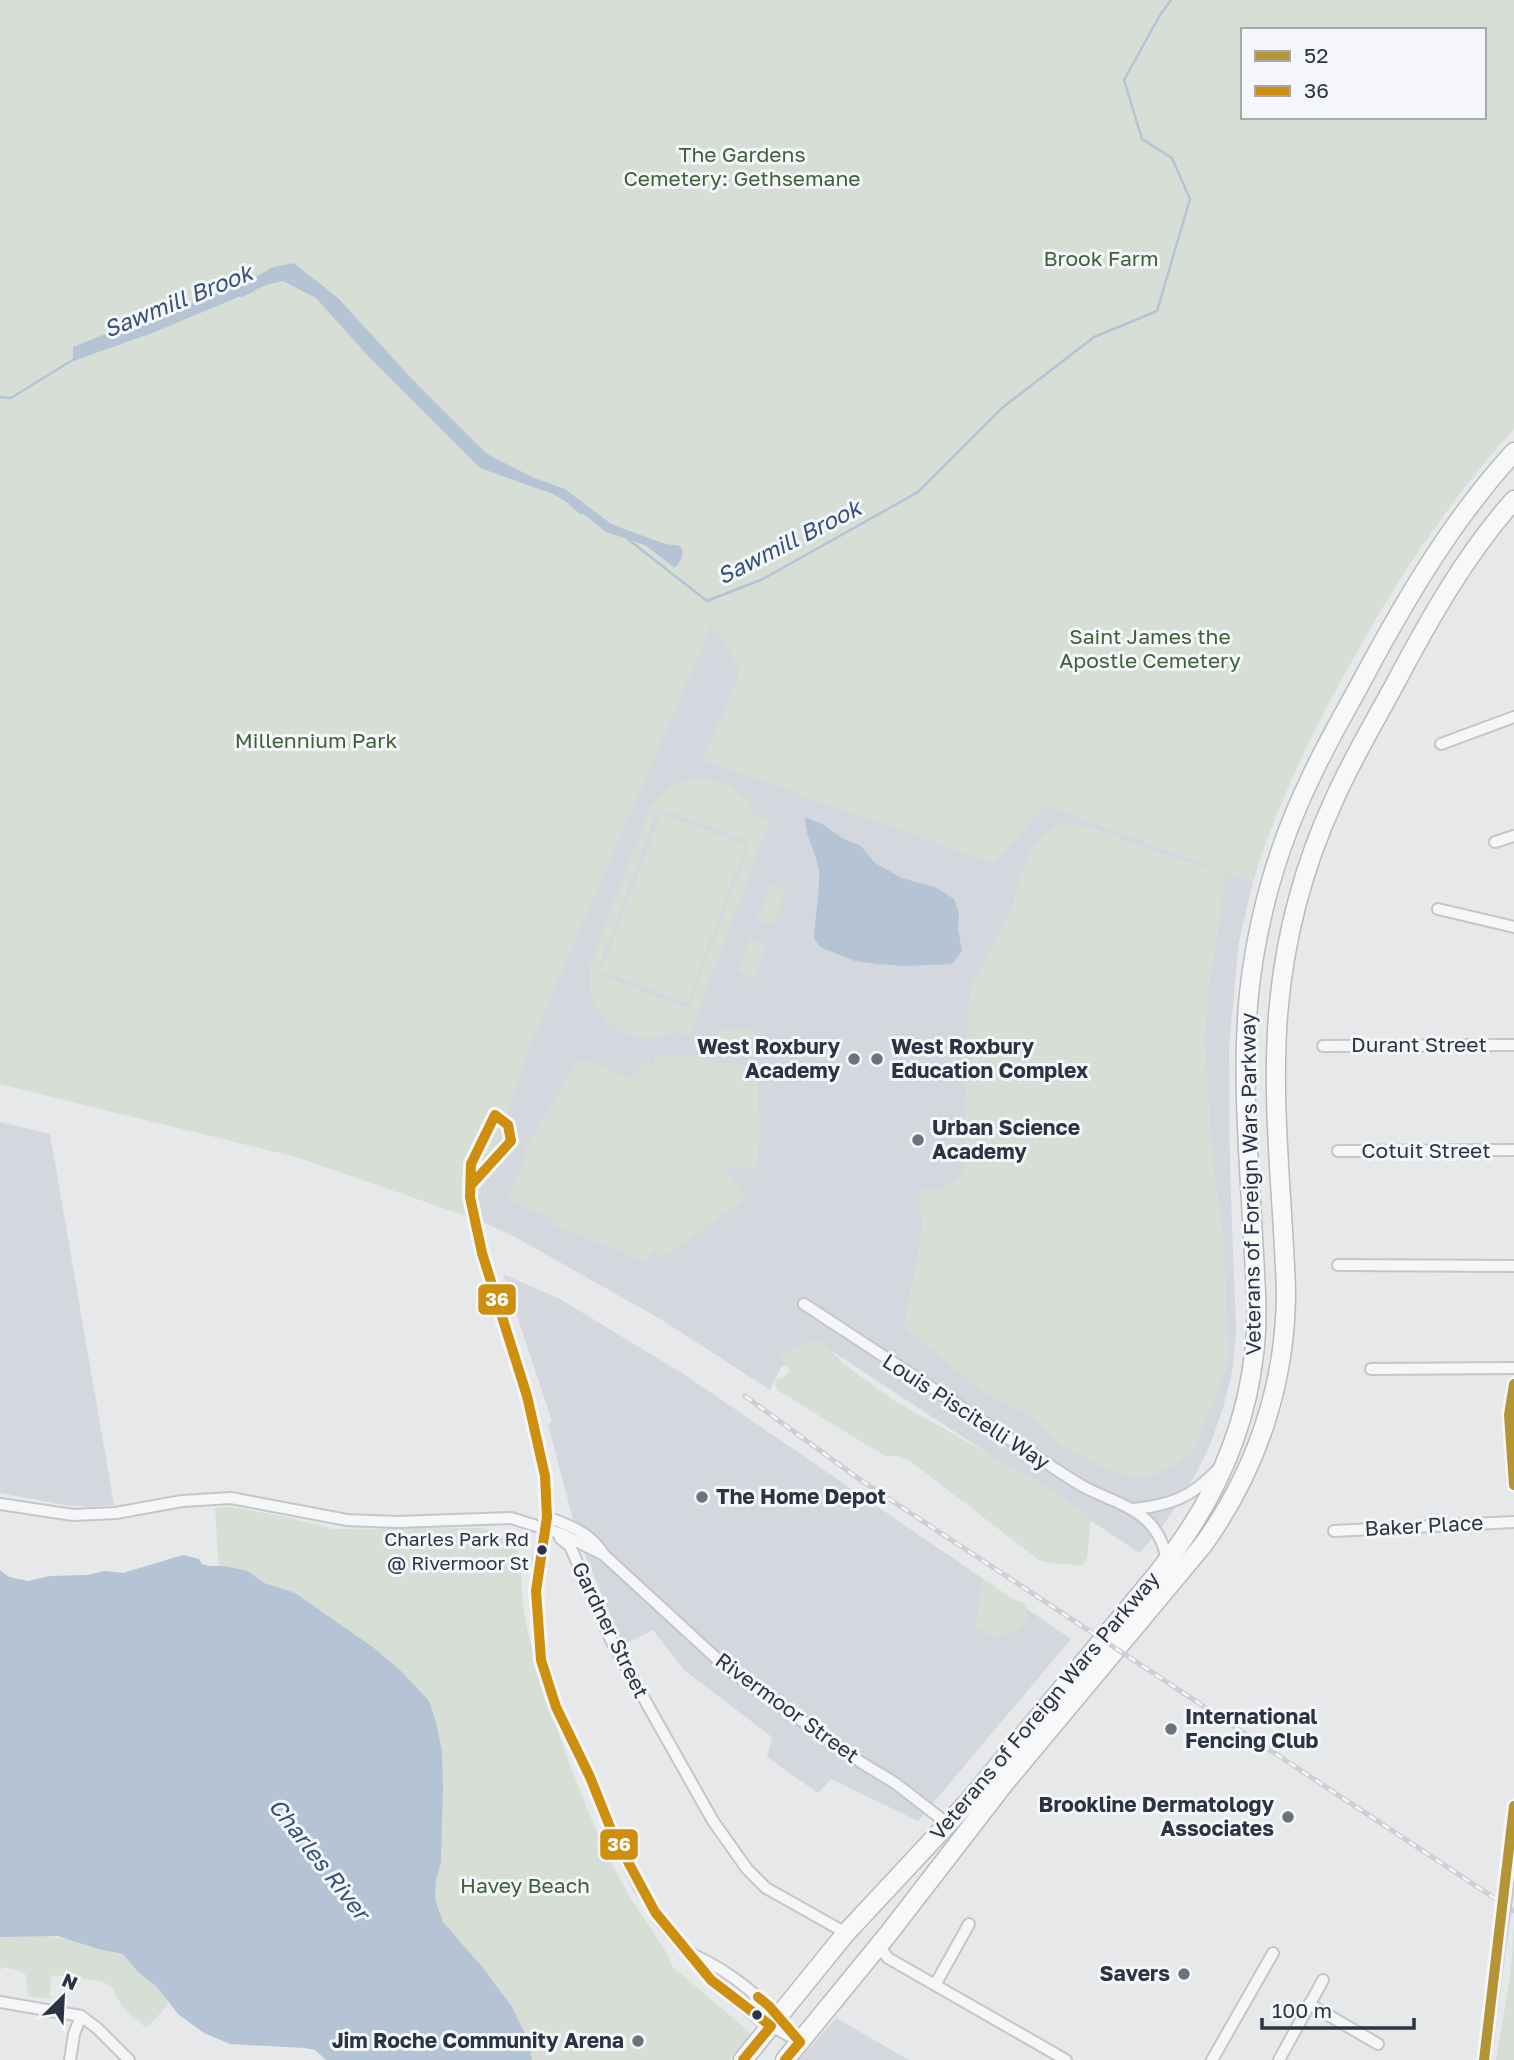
<svg xmlns="http://www.w3.org/2000/svg" width="1514" height="2060" viewBox="0 0 1514 2060" font-family="'Golos Text',sans-serif">
	<style>
		.built { fill: #d4d7dd }
		.green { fill: #d6ded6; fill-rule: evenodd }
		.water { fill: #b4c4d5 }
		.lines { fill: none; stroke-linecap: round; stroke-linejoin: round }
		.stream { stroke: #b4c4d5; stroke-width: 2.5 }
		.minor-casing { stroke: #c4c6c8; stroke-width: 14 }
		.tertiary-casing { stroke: #c4c6c8; stroke-width: 16 }
		.trunk-casing { stroke: #b8bbbf; stroke-width: 21 }
		.minor { stroke: #f5f6f7; stroke-width: 10 }
		.tertiary { stroke: #f5f6f7; stroke-width: 12 }
		.trunk { stroke: #f8f8f8; stroke-width: 18 }
		.rail-casing { stroke: #cecfd2; stroke-width: 5 }
		.rail { stroke: #f4f6f9; stroke-width: 2.5; stroke-dasharray: 8; stroke-linecap: butt }
		.tertiary-bridge-casing { stroke: #c4c6c8; stroke-width: 16; stroke-linecap: butt }
		.tertiary-bridge { stroke: #f5f6f7; stroke-width: 12 }
		.bus-1-casing { stroke: #f4f6f9; stroke-width: 16 }
		.bus-2-casing { stroke: #f4f6f9; stroke-width: 16 }
		.bus-1 { stroke: #b59435; stroke-width: 10 }
		.bus-2 { stroke: #ce8f0e; stroke-width: 10 }
		.poi-dot { fill: #6c737f; stroke: #f4f6f9; stroke-width: 2.5 }
		.bus-dot { fill: #2b3445; stroke: #f4f6f9; stroke-width: 2.5 }
		.labels { text-anchor: middle; stroke-width: 6; stroke-linejoin: round; paint-order: stroke }
		.bus-label { font-size: 19px; fill: #2b3445; stroke: #f4f6f9; text-anchor: end }
		.park-label { font-size: 21px; fill: #3f6138; stroke: #f4f6f9 }
		.street-label { font-size: 21px; fill: #2b3445; stroke: #f4f6f9 }
		.poi-label { font-size: 21px; font-weight: bold; fill: #2b3445; stroke: #f4f6f9; text-anchor: end }
		.water-label { font-size: 23px; font-style: italic; fill: #34527a; stroke: #f4f6f9 }
		.line-badge { stroke: #f4f6f9; stroke-width: 2.5 }
		.badge-label { font-size: 19px; text-anchor: middle; font-weight: bold; fill: #fff }
	</style>
	<rect width="100%" height="100%" fill="#e6e8ea"/>
	<g class="built">
		<polygon points="722,600 770,603 704,759 1045,805 1253,882 1239,941 1229,1046 1230,1172 1236,1329 1233,1368 1224,1405 1210,1445 1195,1475 1167,1520 1140,1553 833,1352 797,1359 781,1367 770,1390 662,1320 517,1238 483,1222 477,1199 532,1040"/>
		<polygon points="0,1122 50,1134 114,1505 90,1507 65,1505 0,1493"/>
		<polygon points="503,1274 560,1299 685,1375 1071,1639 918,1821 831,1779 818,1793 767,1757 772,1737 684,1670 653,1630 623,1645 578,1538 548,1425 552,1421"/>
		<polygon points="836,2018 909,2060 799,2060"/>
	</g>
	<g class="green">
		<path d="M0,0h1514v429c-61,67 -109,138 -153,216 -44,77 -82,152 -108,237l-208,-77 -50,59 -292,-104 38,-88 -17,-30 -13,-16 -179,414 -55,159 6,23 -184,-64 -299,-74zM1243,30h241v87h-241z"/>
		<path d="M695,778l18,2 17,6 15,12 10,17 15,5 -81,216c-20,-7 -23,2 -42,2 -41,-1 -64,-39 -56,-76l60,-157 19,-18zM661,809l88,33 -3,13 -54,143 -5,10 -88,-34 2,-12 54,-145z"/>
		<polygon points="661,813 746,845 687,1003 601,971"/>
		<path d="M1058,823l30,3 87,32 50,15 -1,19 -15,93 -4,55 9,134 5,25 5,47 5,115 -35,89 -19,16 -27,11h-20l-28,-11 -40,-21 -28,-27 -47,-25 -81,-65 18,-100 -3,-39c26,2 28,0 45,-20l2,-126 4,-54 43,-84 6,-29 14,-30z"/>
		<polygon points="770,885 786,891 773,925 757,919"/>
		<polygon points="750,938 766,944 754,978 738,972"/>
		<polygon points="719,1028 756,1029 755,1046 719,1045"/>
		<polygon points="655,1055 705,1057 712,1063 752,1064 759,1071 758,1111 762,1115 756,1170 725,1167 747,1198 661,1259 653,1249 645,1262 552,1224 550,1218 512,1202 509,1193 526,1156 524,1151 578,1060 603,1066 626,1078 648,1062 654,1068"/>
		<path d="M814,1340l7,1 23,23 49,36 158,89 40,28 -4,40 -4,9c-16,-3 -28,0 -44,-6l-129,-99 -13,-5h-12l-108,-66 -2,-6 2,-5 6,-1 6,-6 -2,-7 -7,-8 1,-3z"/>
		<path d="M231,1507l46,8 56,14 150,-1c41,12 37,26 39,64 1,17 4,35 9,52 22,78 53,168 91,239 14,25 31,48 46,72l4,11 83,71 -9,3 -16,20h-199l-29,-66 -17,-23 -45,-47 -7,-23 4,-25 -218,-307 -4,-61z"/>
		<path d="M982,1580l7,2 23,17 13,4 2,17c-9,13 -20,15 -35,17l-16,-10z"/>
		<polygon points="1514,1928 1514,2060 1496,2060 1510,1978"/>
		<polygon points="40,1935 73,1940 85,1945 123,1954 137,1971 157,1987 169,2004 146,2028 122,2006 111,1986 100,1981 52,1975 49,1995 52,1999 28,1996 26,1975 18,1970 4,1967 0,1970 0,1937"/>
	</g>
	<g class="water">
		<path d="M294,263l45,36 73,80 75,75 47,24 31,11 46,35 54,20 15,2c6,9 1,14 -5,22l-30,-23 -39,-13 -33,-26 -20,-12 -73,-26 -111,-111 -53,-59 -33,-17 -14,3 -114,48 -82,29v-14l60,-24 60,-20 59,-24 21,-12z"/>
		<path d="M806,817l18,8 18,13 19,8 14,17 27,15 35,10 17,11 5,15 -1,15 4,22 -10,13 -47,2 -27,-2 -23,-3 -35,-14 -6,-9c1,-23 6,-45 5,-67 -2,-19 -16,-36 -13,-54z"/>
		<polygon points="183,1555 199,1559 202,1564 209,1566 224,1566 248,1571 264,1583 295,1593 374,1648 402,1672 429,1701 436,1722 442,1751 443,1788 441,1862 436,1880 435,1899 443,1922 484,1969 512,2007 529,2042 532,2060 326,2060 315,2050 305,2048 230,2044 204,2033 178,2014 157,1987 137,1971 123,1954 98,1949 58,1936 0,1937 0,1570 9,1577 28,1581 50,1576 87,1575 105,1571 123,1573"/>
	</g>
	<g class="lines">
		<g class="stream">
			<polyline points="241,296 254,290"/>
			<polyline points="0,397 11,398 74,359"/>
			<polyline points="570,504 581,513"/>
			<polyline points="629,540 707,601 763,579 918,492 1002,408 1094,337 1157,311 1190,199 1172,158 1142,139 1124,80 1160,15 1171,0"/>
		</g>
		<defs>
			<g id="minor">
				<polyline points="1441,744 1514,717"/>
				<polyline points="1495,842 1514,836"/>
				<polyline points="1438,909 1514,927"/>
				<polyline points="1323,1046 1514,1045"/>
				<polyline points="1338,1151 1514,1150"/>
				<path d="M472,1184l39,-43c2,-14 -5,-20 -16,-26l-24,49 -1,33 12,56 45,143 18,80 2,41 -8,43 -3,45 5,55 15,47 34,70 22,55 28,56 23,36 48,56 48,39 41,23"/>
				<polyline points="1338,1265 1514,1266"/>
				<path d="M804,1304l256,168c9,6 18,12 28,17 38,18 72,25 79,73"/>
				<polyline points="1371,1369 1514,1368"/>
				<polyline points="0,1504 73,1515 116,1513 182,1501 231,1498 347,1520 396,1522 511,1518 562,1534 604,1555"/>
				<path d="M1134,1509c37,-4 58,-12 83,-39"/>
				<path d="M547,1517c24,9 44,16 57,38l124,114 134,94 33,20 53,41"/>
				<polyline points="1334,1531 1514,1522"/>
				<polyline points="560,1538 570,1546 611,1640 713,1821 747,1869 766,1888 846,1933"/>
				<polyline points="879,1946 888,1958 1066,2060"/>
				<path d="M692,1954c44,20 72,46 103,83"/>
				<polyline points="935,1985 969,1924"/>
				<polyline points="0,2002 81,2016 98,2029 129,2060"/>
				<polyline points="1309,2004 1378,2044"/>
				<polyline points="70,2060 74,2034 81,2016"/>
				<polyline points="1212,2060 1273,1953"/>
				<polyline points="1279,2060 1323,1980"/>
			</g>
			<g id="tertiary">
				<polyline points="1514,1384 1509,1415 1514,1485"/>
				<polyline points="1505,1898 1514,1806"/>
				<polyline points="1484,2060 1497,1955"/>
			</g>
			<g id="trunk">
				<path d="M743,2060l103,-127 122,-131 189,-228c52,-64 88,-138 97,-220 5,-38 1,-78 -1,-116 -4,-81 -12,-163 -4,-244 8,-75 29,-149 62,-217 16,-35 36,-68 54,-102 43,-80 88,-156 149,-223"/>
				<path d="M785,2060l104,-127 115,-149 199,-239c54,-75 83,-162 83,-254 -3,-92 -15,-185 -8,-276 6,-74 25,-148 56,-215 18,-41 41,-79 62,-118 34,-64 70,-128 118,-182"/>
			</g>
		</defs>
		<use href="#minor" class="minor-casing"/>
		<use href="#tertiary" class="tertiary-casing"/>
		<use href="#trunk" class="trunk-casing"/>
		<use href="#minor" class="minor"/>
		<use href="#tertiary" class="tertiary"/>
		<use href="#trunk" class="trunk"/>
		<defs>
			<polyline id="rail" points="745,1396 859,1479 1514,1911"/>
		</defs>
		<use href="#rail" class="rail-casing"/>
		<use href="#rail" class="rail"/>
		<defs>
			<polyline id="tertiary-bridge" points="1497,1955 1505,1898"/>
		</defs>
		<use href="#tertiary-bridge" class="tertiary-bridge-casing"/>
		<use href="#tertiary-bridge" class="tertiary-bridge"/>
		<defs>
			<g id="bus-1">
				<polyline points="1514,1384 1509,1415 1514,1485"/>
				<polyline points="1484,2060 1514,1806"/>
			</g>
			<g id="bus-2">
				<polyline points="472,1184 511,1141 508,1125 495,1115 471,1164 470,1197 482,1253 527,1396 545,1476 547,1517 536,1591 541,1660 556,1707 590,1777 612,1832 655,1912 711,1980 771,2026 743,2060"/>
				<polyline points="758,1997 769,2006 800,2042 785,2060"/>
			</g>
		</defs>
		<use href="#bus-1" class="bus-1-casing"/>
		<use href="#bus-2" class="bus-2-casing"/>
		<use href="#bus-1" class="bus-1"/>
		<use href="#bus-2" class="bus-2"/>
	</g>
	<g class="poi-dot">
		<circle cx="854" cy="1059" r="7"/>
		<circle cx="877" cy="1059" r="7"/>
		<circle cx="918" cy="1140" r="7"/>
		<circle cx="702" cy="1497" r="7"/>
		<circle cx="1171" cy="1729" r="7"/>
		<circle cx="1288" cy="1817" r="7"/>
		<circle cx="1184" cy="1974" r="7"/>
		<circle cx="638" cy="2041" r="7"/>
	</g>
	<g class="bus-dot">
		<circle cx="542" cy="1550" r="6"/>
		<circle cx="757" cy="2015" r="6"/>
	</g>
	<g class="labels">
		<g class="bus-label">
			<text x="529" y="1546">Charles Park Rd<tspan x="529" dy="24">@ Rivermoor St</tspan></text>
		</g>
		<g class="park-label">
			<text x="742" y="162">The Gardens<tspan x="742" dy="24">Cemetery: Gethsemane</tspan></text>
			<text x="1101" y="266">Brook Farm</text>
			<text x="1150" y="644">Saint James the<tspan x="1150" dy="24">Apostle Cemetery</tspan></text>
			<text x="316" y="748">Millennium Park</text>
			<text x="525" y="1893">Havey Beach</text>
		</g>
		<g class="street-label">
			<text x="1419" y="1052">Durant Street</text>
			<text x="1426" y="1158">Cotuit Street</text>
			<text transform="translate(1251 1184) rotate(-91)" y="7">Veterans of Foreign Wars Parkway</text>
			<text transform="translate(966 1412) rotate(33)" y="7">Louis Piscitelli Way</text>
			<text transform="translate(1424 1526) rotate(-3)" y="7">Baker Place</text>
			<text transform="translate(610 1630) rotate(64)" y="7">Gardner Street</text>
			<text transform="translate(1045 1706) rotate(-50)" y="7">Veterans of Foreign Wars Parkway</text>
			<text transform="translate(787 1708) rotate(36)" y="7">Rivermoor Street</text>
		</g>
		<g class="poi-label">
			<text x="840" y="1054">West Roxbury<tspan x="840" dy="24">Academy</tspan></text>
			<text x="891" y="1054" text-anchor="start">West Roxbury<tspan x="891" dy="24">Education Complex</tspan></text>
			<text x="932" y="1135" text-anchor="start">Urban Science<tspan x="932" dy="24">Academy</tspan></text>
			<text x="716" y="1504" text-anchor="start">The Home Depot</text>
			<text x="1185" y="1724" text-anchor="start">International<tspan x="1185" dy="24">Fencing Club</tspan></text>
			<text x="1274" y="1812">Brookline Dermatology<tspan x="1274" dy="24">Associates</tspan></text>
			<text x="1170" y="1981">Savers</text>
			<text x="624" y="2048">Jim Roche Community Arena</text>
		</g>
		<g class="water-label">
			<text transform="translate(178 301) rotate(-22)" y="8">Sawmill Brook</text>
			<text transform="translate(789 542) rotate(-27)" y="8">Sawmill Brook</text>
			<text transform="translate(319 1859) rotate(52)" y="8">Charles River</text>
		</g>
	</g>
	<g class="line-badge">
		<rect x="477" y="1283" width="40" height="33" rx="7" fill="#ce8f0e"/>
		<rect x="599" y="1828" width="40" height="33" rx="7" fill="#ce8f0e"/>
	</g>
	<g class="badge-label">
		<text x="497" y="1306">36</text>
		<text x="619" y="1851">36</text>
	</g>
	<rect x="1241" y="28" width="245" height="91" fill="#f4f6f9" stroke="#a4a8b1" stroke-width="2"/>
	<rect x="1255" y="51" width="35" height="10" fill="#b59435" stroke="#a4a8b1" stroke-width="2"/>
	<text x="1304" y="63" font-size="21" fill="#2b3445">52</text>
	<rect x="1255" y="86" width="35" height="10" fill="#ce8f0e" stroke="#a4a8b1" stroke-width="2"/>
	<text x="1304" y="98" font-size="21" fill="#2b3445">36</text>
	<g transform="translate(63 1997) rotate(24)" stroke="#f4f6f9" stroke-width="5" paint-order="stroke">
	<path d="M0-5L12 26L0 18L-12 26Z" fill="#2b3445"/>
	<text y="-10" font-size="19" font-weight="bold" text-anchor="middle" fill="#2b3445">N</text>
	</g>
	<path d="M1262 2018v10h152v-10" fill="none" stroke="#2b3445" stroke-width="3.5"/>
	<text x="1272" y="2018" font-size="21" fill="#2b3445" stroke="#f4f6f9" stroke-width="5" paint-order="stroke">100 m</text>
</svg>
